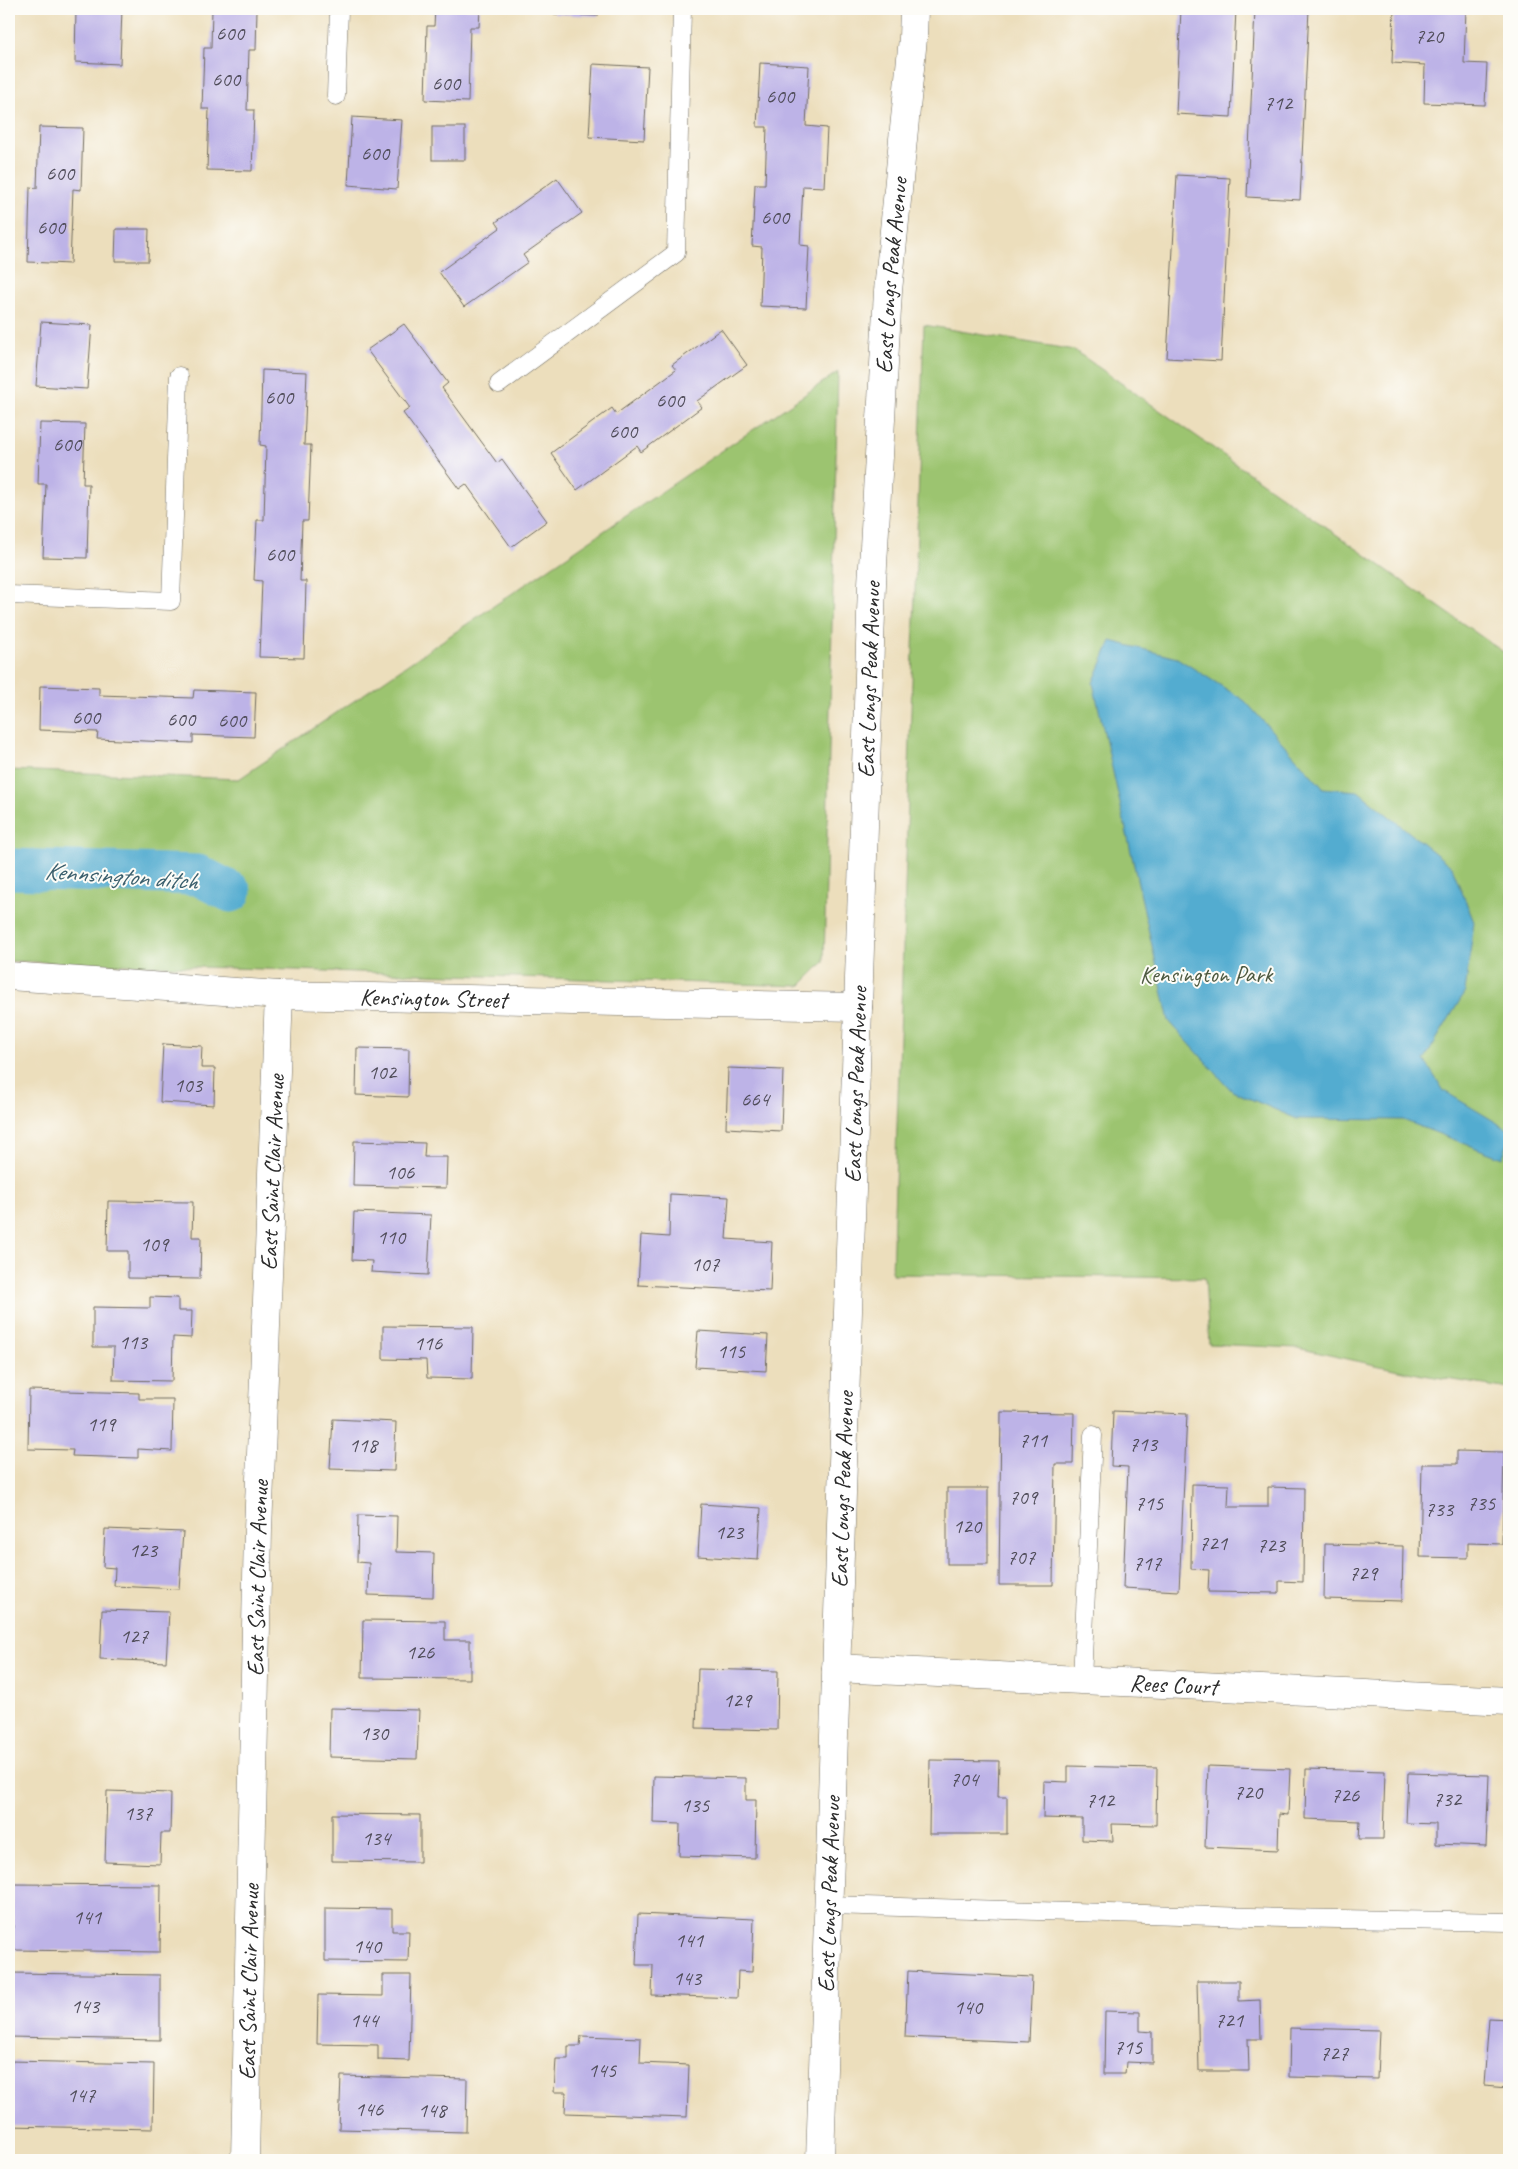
<svg xmlns="http://www.w3.org/2000/svg" width="1518" height="2169" viewBox="0 0 1518 2169" font-family="Caveat,sans-serif">
	<style>
		.green { fill: #9cc470; stroke: #64784e }
		.water { fill: #53acd0; stroke: #3f6c7e }
		.lines { fill: none; stroke-linecap: round; stroke-linejoin: round }
		.canal { stroke: #53acd0; stroke-width: 41 }
		.building { fill: #bdb3e7 }
		.service-casing { stroke: #6f6a5e; stroke-width: 19 }
		.minor-casing { stroke: #6f6a5e; stroke-width: 29 }
		.tertiary-casing { stroke: #6f6a5e; stroke-width: 29 }
		.service { stroke: #fff; stroke-width: 18 }
		.minor { stroke: #fff; stroke-width: 28 }
		.tertiary { stroke: #fff; stroke-width: 28 }
		.labels { text-anchor: middle; stroke-width: 4; stroke-linejoin: round; paint-order: stroke }
		.number-label { font-size: 21px; fill: #504d5a }
		.street-label { font-size: 24px; fill: #2b2b2b; stroke: #fdfcf7 }
		.park-label { font-size: 24px; fill: #4d5940; stroke: #fdfcf7 }
		.water-label { font-size: 25px; font-style: italic; fill: #3b5f6d; stroke: #fdfcf7 }
	</style>
	<rect width="100%" height="100%" fill="#fdfcf7"/>
	<filter id="ink" filterUnits="userSpaceOnUse"><feTurbulence type="fractalNoise" baseFrequency=".02" numOctaves="2"/><feDisplacementMap in="SourceGraphic" scale="10" xChannelSelector="R" yChannelSelector="G"/><feConvolveMatrix kernelMatrix="1 2 1 2 8 2 1 2 1" color-interpolation-filters="sRGB"/></filter>
	<filter id="wash" filterUnits="userSpaceOnUse"><feTurbulence type="fractalNoise" baseFrequency=".0096" numOctaves="4" result="noise"/><feDisplacementMap in="SourceGraphic" scale="20" xChannelSelector="R" yChannelSelector="G"/><feGaussianBlur stdDeviation="1.12" result="paint"/><feColorMatrix in="noise" values="0 0 0 0 0 0 0 0 0 0 0 0 0 0 0 0 0 1.4 0 .05"/><feComposite in="paint" operator="in"/></filter>
	<g filter="url(#wash)">
		<rect width="100%" height="100%" fill="#ecdebc"/>
		<g class="green">
			<polygon points="924,325 1074,350 1509,656 1509,1389 1417,1374 1297,1348 1209,1344 1205,1278 892,1274"/>
			<polygon points="838,372 824,962 800,986 9,961 9,770 239,779"/>
		</g>
		<polygon class="water" points="1111,641 1177,658 1245,701 1323,788 1358,791 1452,867 1474,922 1465,992 1424,1060 1444,1091 1509,1130 1509,1141 1502,1158 1403,1120 1297,1119 1232,1091 1169,1021 1093,683"/>
		<g class="lines">
			<polyline class="canal" points="9,869 198,875 231,892"/>
		</g>
		<g id="blocks">
			<g class="building">
				<polygon points="76,9 122,9 120,64 75,62"/>
				<polygon points="212,9 257,9 256,50 249,50 247,110 254,110 252,171 207,170 209,109 202,109 204,48 211,48"/>
				<polygon points="435,9 480,9 479,27 470,27 468,102 425,100 427,26 434,26"/>
				<polygon points="554,9 598,9 598,16 554,14"/>
				<polygon points="1181,9 1236,9 1231,117 1176,114"/>
				<polygon points="1255,9 1309,9 1300,200 1247,197"/>
				<polygon points="1394,9 1466,9 1464,63 1487,64 1485,105 1424,103 1425,65 1392,63"/>
				<polygon points="760,63 809,66 806,126 827,128 824,187 803,186 800,245 809,246 806,308 760,306 762,247 752,246 755,184 765,184 767,127 757,127"/>
				<polygon points="593,64 648,67 644,140 589,137"/>
				<polygon points="352,117 402,120 397,189 348,185"/>
				<polygon points="39,127 83,128 81,190 73,189 70,264 28,262 30,187 37,188"/>
				<rect x="432" y="127" width="33" height="33"/>
				<polygon points="1177,175 1230,178 1221,361 1167,358"/>
				<polygon points="557,178 582,213 523,255 528,262 464,307 439,272 500,228 496,222"/>
				<polygon points="116,229 149,229 148,261 115,261"/>
				<polygon points="41,322 92,325 87,389 36,386"/>
				<polygon points="404,324 448,383 442,388 497,463 502,459 547,521 511,547 466,484 459,489 403,413 410,408 367,350"/>
				<polygon points="721,329 747,365 697,401 702,407 641,452 637,446 577,490 551,453 612,408 616,414 676,370 672,365"/>
				<polygon points="262,370 307,372 304,445 311,445 308,521 302,521 300,581 306,581 304,658 259,657 262,581 254,580 257,520 264,520 266,446 260,445"/>
				<polygon points="40,423 85,424 83,484 89,484 87,558 43,557 46,484 38,484"/>
				<polygon points="40,686 99,688 99,695 193,698 194,690 256,692 254,737 193,735 193,743 97,739 98,732 39,730"/>
				<polygon points="163,1044 202,1046 201,1068 215,1068 214,1105 160,1102"/>
				<polygon points="357,1048 409,1049 408,1097 356,1095"/>
				<polygon points="728,1068 783,1070 781,1131 726,1128"/>
				<polygon points="354,1141 425,1143 424,1157 447,1157 446,1188 353,1186"/>
				<polygon points="670,1194 729,1197 726,1239 772,1242 770,1291 638,1285 641,1235 669,1237"/>
				<polygon points="108,1201 193,1202 192,1237 201,1237 200,1279 128,1278 128,1251 107,1251"/>
				<polygon points="354,1212 431,1215 428,1275 371,1272 372,1261 352,1260"/>
				<polygon points="150,1297 178,1298 178,1311 192,1311 191,1338 173,1337 172,1381 113,1380 114,1347 93,1347 93,1307 150,1308"/>
				<polygon points="383,1326 473,1327 472,1379 427,1378 426,1360 383,1359"/>
				<polygon points="698,1331 768,1335 766,1371 695,1367"/>
				<polygon points="29,1390 139,1393 139,1399 173,1399 172,1451 138,1449 138,1458 72,1456 73,1450 28,1449"/>
				<polygon points="1113,1411 1187,1414 1179,1591 1123,1588 1128,1467 1111,1466"/>
				<polygon points="1001,1412 1074,1413 1073,1464 1055,1464 1053,1585 999,1585"/>
				<polygon points="333,1419 396,1422 394,1471 330,1469"/>
				<polygon points="1457,1451 1504,1452 1502,1544 1468,1543 1468,1558 1420,1557 1422,1464 1457,1464"/>
				<polygon points="1192,1484 1229,1485 1228,1507 1268,1507 1268,1487 1304,1488 1303,1582 1279,1581 1279,1593 1208,1592 1209,1570 1191,1569"/>
				<rect x="947" y="1488" width="41" height="76"/>
				<polygon points="701,1504 761,1508 758,1560 698,1556"/>
				<polygon points="358,1515 397,1516 396,1552 434,1553 433,1597 368,1595 369,1563 357,1562"/>
				<polygon points="105,1529 183,1532 179,1589 114,1586 115,1568 103,1567"/>
				<polygon points="1325,1544 1403,1546 1402,1601 1324,1599"/>
				<polygon points="102,1610 169,1612 166,1662 100,1659"/>
				<polygon points="363,1620 445,1621 445,1640 470,1640 470,1679 362,1678"/>
				<polygon points="698,1669 778,1671 777,1730 696,1728"/>
				<polygon points="330,1708 419,1710 417,1759 329,1757"/>
				<polygon points="930,1760 999,1761 998,1797 1007,1797 1007,1834 929,1834"/>
				<polygon points="1068,1766 1157,1768 1156,1825 1112,1824 1113,1841 1082,1840 1082,1819 1043,1818 1044,1781 1068,1782"/>
				<polygon points="1208,1766 1290,1769 1288,1815 1279,1814 1278,1850 1205,1847"/>
				<polygon points="1306,1769 1385,1771 1383,1839 1359,1839 1360,1821 1305,1819"/>
				<polygon points="1408,1773 1489,1775 1486,1846 1436,1844 1436,1824 1406,1823"/>
				<polygon points="654,1776 746,1778 746,1800 756,1800 755,1858 679,1856 680,1824 653,1823"/>
				<polygon points="107,1791 171,1793 170,1833 161,1833 160,1864 105,1862"/>
				<polygon points="332,1814 420,1815 420,1862 332,1861"/>
				<polygon points="13,1884 161,1885 160,1952 13,1950"/>
				<polygon points="325,1908 392,1909 392,1931 409,1931 408,1962 325,1961"/>
				<polygon points="638,1914 754,1919 752,1972 738,1971 737,1998 652,1995 653,1965 636,1965"/>
				<polygon points="908,1971 1032,1977 1029,2042 905,2037"/>
				<polygon points="10,1973 160,1975 160,2040 9,2037"/>
				<polygon points="383,1975 411,1975 409,2061 378,2060 378,2045 317,2044 318,1995 383,1996"/>
				<polygon points="1197,1981 1239,1981 1239,2001 1260,2000 1261,2039 1248,2039 1249,2071 1199,2071"/>
				<polygon points="1105,2011 1140,2012 1140,2031 1152,2032 1152,2063 1126,2062 1125,2074 1104,2074"/>
				<polygon points="1489,2018 1509,2019 1509,2087 1484,2085"/>
				<polygon points="1290,2028 1379,2030 1377,2079 1289,2077"/>
				<polygon points="581,2036 641,2038 640,2063 689,2065 687,2117 565,2113 566,2092 554,2092 556,2059 568,2059 568,2046 580,2046"/>
				<polygon points="9,2061 154,2064 153,2129 9,2126"/>
				<polygon points="341,2076 467,2079 466,2132 339,2129"/>
			</g>
		</g>
	</g>
	<g filter="url(#ink)">
		<use href="#blocks" fill-opacity="0" stroke="#6f6a5e" stroke-width="1"/>
		<g class="lines">
			<defs>
				<g id="service">
					<polyline points="336,96 339,9"/>
					<polyline points="499,384 676,253 682,9"/>
					<polyline points="9,595 171,601 179,376"/>
					<polyline points="1082,1680 1093,1435"/>
					<polyline points="828,1905 1283,1918 1509,1922"/>
				</g>
				<g id="minor">
					<path id="s1" d="M9,976l270,19 579,12"/>
					<path id="s2" d="M836,1668l673,33"/>
					<path id="s3" d="M245,2160l13,-630 21,-535"/>
				</g>
				<g id="tertiary">
					<path id="s4" d="M820,2160l52,-1576 16,-293 25,-253 1,-29"/>
				</g>
			</defs>
			<use href="#service" class="service-casing"/>
			<use href="#minor" class="minor-casing"/>
			<use href="#tertiary" class="tertiary-casing"/>
			<use href="#service" class="service"/>
			<use href="#minor" class="minor"/>
			<use href="#tertiary" class="tertiary"/>
		</g>
	</g>
	<g class="labels">
		<g class="number-label">
			<text x="230" y="40">600</text>
			<text x="1429" y="43">720</text>
			<text x="226" y="86">600</text>
			<text x="446" y="90">600</text>
			<text x="780" y="103">600</text>
			<text x="1278" y="110">712</text>
			<text x="375" y="160">600</text>
			<text x="60" y="180">600</text>
			<text x="775" y="224">600</text>
			<text x="51" y="234">600</text>
			<text x="279" y="404">600</text>
			<text x="670" y="407">600</text>
			<text x="623" y="438">600</text>
			<text x="67" y="451">600</text>
			<text x="280" y="561">600</text>
			<text x="86" y="724">600</text>
			<text x="181" y="726">600</text>
			<text x="232" y="727">600</text>
			<text x="382" y="1079">102</text>
			<text x="188" y="1092">103</text>
			<text x="755" y="1106">664</text>
			<text x="400" y="1179">106</text>
			<text x="391" y="1244">110</text>
			<text x="154" y="1251">109</text>
			<text x="705" y="1271">107</text>
			<text x="133" y="1349">113</text>
			<text x="428" y="1350">116</text>
			<text x="731" y="1358">115</text>
			<text x="101" y="1431">119</text>
			<text x="1033" y="1447">711</text>
			<text x="1143" y="1451">713</text>
			<text x="363" y="1452">118</text>
			<text x="1023" y="1504">709</text>
			<text x="1149" y="1510">715</text>
			<text x="1481" y="1510">735</text>
			<text x="1439" y="1516">733</text>
			<text x="967" y="1533">120</text>
			<text x="729" y="1539">123</text>
			<text x="1213" y="1550">721</text>
			<text x="1271" y="1552">723</text>
			<text x="143" y="1557">123</text>
			<text x="1021" y="1564">707</text>
			<text x="1147" y="1570">717</text>
			<text x="1363" y="1580">729</text>
			<text x="134" y="1643">127</text>
			<text x="420" y="1659">126</text>
			<text x="737" y="1707">129</text>
			<text x="374" y="1740">130</text>
			<text x="964" y="1786">704</text>
			<text x="1248" y="1799">720</text>
			<text x="1345" y="1802">726</text>
			<text x="1447" y="1806">732</text>
			<text x="1100" y="1807">712</text>
			<text x="695" y="1812">135</text>
			<text x="138" y="1820">137</text>
			<text x="376" y="1845">134</text>
			<text x="87" y="1924">141</text>
			<text x="689" y="1947">141</text>
			<text x="367" y="1953">140</text>
			<text x="687" y="1985">143</text>
			<text x="85" y="2013">143</text>
			<text x="968" y="2014">140</text>
			<text x="364" y="2027">144</text>
			<text x="1229" y="2027">721</text>
			<text x="1128" y="2054">715</text>
			<text x="1334" y="2060">727</text>
			<text x="602" y="2077">145</text>
			<text x="81" y="2102">147</text>
			<text x="369" y="2116">146</text>
			<text x="432" y="2117">148</text>
		</g>
		<g class="street-label">
			<text dy="8" stroke="none"><textPath href="#s4" startOffset="1886">East Longs Peak Avenue</textPath></text>
			<text dy="8" stroke="none"><textPath href="#s4" startOffset="1481">East Longs Peak Avenue</textPath></text>
			<text dy="8" stroke="none"><textPath href="#s1" startOffset="425">Kensington Street</textPath></text>
			<text dy="8" stroke="none"><textPath href="#s4" startOffset="1076">East Longs Peak Avenue</textPath></text>
			<text dy="8" stroke="none"><textPath href="#s3" startOffset="988">East Saint Clair Avenue</textPath></text>
			<text dy="8" stroke="none"><textPath href="#s4" startOffset="671">East Longs Peak Avenue</textPath></text>
			<text dy="8" stroke="none"><textPath href="#s3" startOffset="582">East Saint Clair Avenue</textPath></text>
			<text dy="8" stroke="none"><textPath href="#s2" startOffset="338">Rees Court</textPath></text>
			<text dy="8" stroke="none"><textPath href="#s4" startOffset="266">East Longs Peak Avenue</textPath></text>
			<text dy="8" stroke="none"><textPath href="#s3" startOffset="178">East Saint Clair Avenue</textPath></text>
		</g>
		<g class="park-label">
			<text x="1206" y="982">Kensington Park</text>
		</g>
		<g class="water-label">
			<text transform="translate(121 875) rotate(4)" y="9">Kennsington ditch</text>
		</g>
	</g>
	<rect width="1518" height="2169" fill="none" stroke="#fdfcf7" stroke-width="30"/>
</svg>
